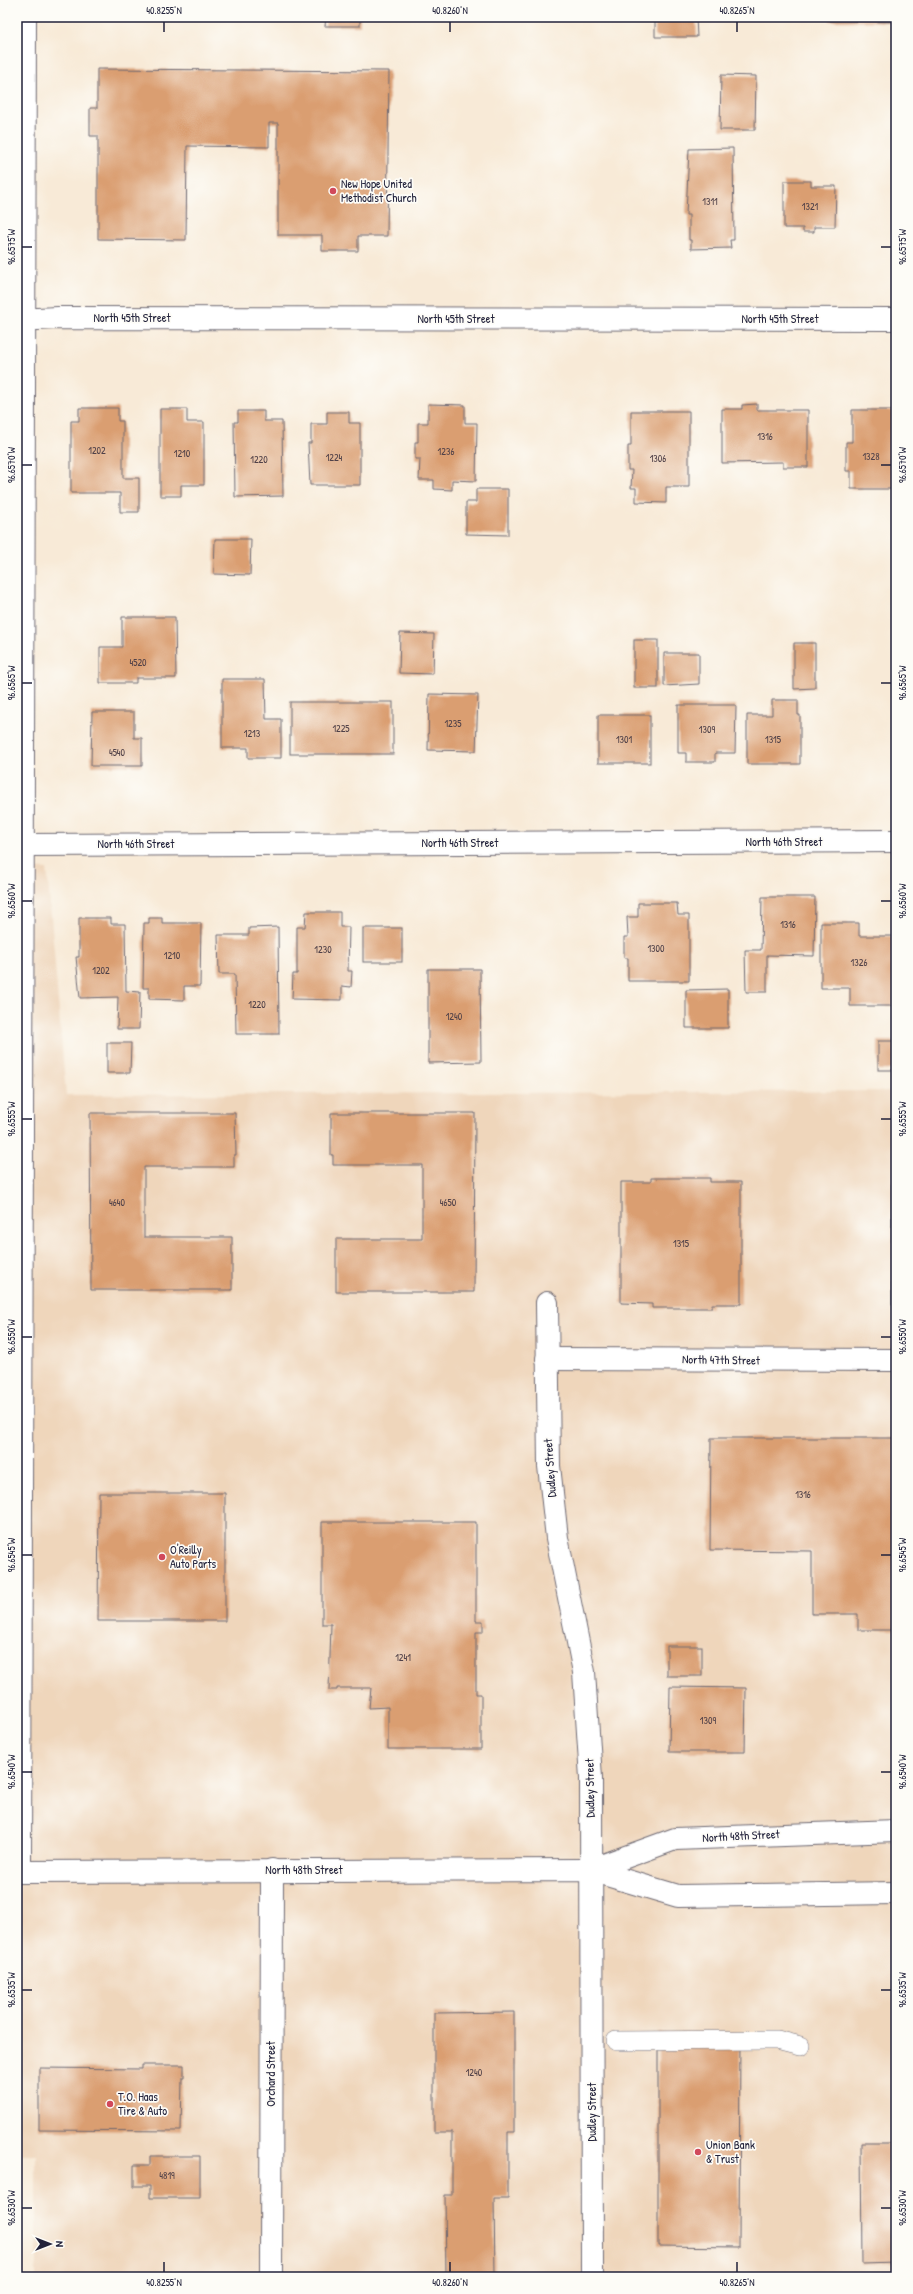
<svg xmlns="http://www.w3.org/2000/svg" width="913" height="2294" viewBox="0 0 913 2294" font-family="'Patrick Hand',sans-serif">
	<style>
		.built { fill: #efd6bb }
		.building { fill: #da9e71 }
		.lines { fill: none; stroke-linecap: round; stroke-linejoin: round }
		.service-casing { stroke: #6d6872; stroke-width: 20 }
		.minor-casing { stroke: #6d6872; stroke-width: 24 }
		.secondary-casing { stroke: #6d6872; stroke-width: 24 }
		.service { stroke: #fff; stroke-width: 19 }
		.minor { stroke: #fff; stroke-width: 22 }
		.secondary { stroke: #fff; stroke-width: 22 }
		.ticks { fill: none; stroke: #22223b; stroke-width: 1.5 }
		.poi-dot { fill: #d1495b; stroke: #fdfcf7; stroke-width: 1.5 }
		.labels { text-anchor: middle; stroke-width: 3.5; stroke-linejoin: round; paint-order: stroke }
		.number-label { font-size: 10px; fill: #504148 }
		.poi-label { font-size: 12px; fill: #22223b; stroke: #fdfcf7; text-anchor: start }
		.street-label { font-size: 12px; fill: #22223b; stroke: #fdfcf7 }
		.neatline { fill: none; stroke: #22223b; stroke-width: 1.5 }
		.ticks-label { font-size: 10px; text-anchor: middle; fill: #22223b }
	</style>
	<rect width="100%" height="100%" fill="#fdfcf7"/>
	<filter id="ink" filterUnits="userSpaceOnUse"><feTurbulence type="fractalNoise" baseFrequency=".025" numOctaves="2"/><feDisplacementMap in="SourceGraphic" scale="8" xChannelSelector="R" yChannelSelector="G"/><feConvolveMatrix kernelMatrix="1 2 1 2 8 2 1 2 1" color-interpolation-filters="sRGB"/></filter>
	<filter id="wash" filterUnits="userSpaceOnUse"><feTurbulence type="fractalNoise" baseFrequency=".012" numOctaves="4" result="noise"/><feDisplacementMap in="SourceGraphic" scale="16" xChannelSelector="R" yChannelSelector="G"/><feGaussianBlur stdDeviation="0.9" result="paint"/><feColorMatrix in="noise" values="0 0 0 0 0 0 0 0 0 0 0 0 0 0 0 0 0 1.4 0 .05"/><feComposite in="paint" operator="in"/></filter>
	<g filter="url(#wash)">
		<rect width="100%" height="100%" fill="#f8ead7"/>
		<polygon class="built" points="17,868 47,869 66,1095 896,1091 896,2277 36,2277 36,2154 17,2154"/>
		<g id="blocks">
			<g class="building">
				<polygon points="326,17 360,17 360,26 325,26"/>
				<polygon points="655,17 696,17 697,37 655,37"/>
				<polygon points="830,17 896,17 896,22 830,21"/>
				<polygon points="97,69 389,71 387,236 358,236 358,251 322,251 322,235 278,235 278,123 269,123 269,147 187,146 186,240 98,239 98,136 90,136 90,108 97,108"/>
				<polygon points="721,75 756,76 755,130 720,130"/>
				<polygon points="733,148 734,240 730,240 731,248 691,249 691,240 689,240 689,215 686,215 689,149"/>
				<polygon points="784,181 811,181 811,186 836,186 835,227 814,227 814,232 803,232 803,228 784,228"/>
				<polygon points="428,404 465,405 465,423 477,423 476,481 452,480 452,490 434,489 434,480 419,480 420,459 415,459 415,442 418,442 418,423 428,423"/>
				<polygon points="757,404 757,410 808,410 808,467 783,467 783,462 722,463 722,409 742,409 742,405"/>
				<polygon points="79,408 118,408 118,421 123,421 123,478 139,478 139,512 120,512 120,493 71,493 71,421 79,421"/>
				<polygon points="160,409 187,409 187,422 204,422 204,485 181,485 181,496 160,496"/>
				<polygon points="852,410 896,410 896,489 851,489 851,471 846,471 846,442 852,442"/>
				<polygon points="238,411 264,411 264,421 282,421 283,496 235,497 234,422 238,422"/>
				<polygon points="631,411 689,411 689,487 666,487 666,503 636,502 636,488 631,488 632,470 628,470 628,446 631,446"/>
				<polygon points="327,412 349,412 349,423 360,423 360,485 310,485 308,443 311,443 311,424 327,424"/>
				<polygon points="476,489 508,489 508,535 466,534 466,502 476,502"/>
				<polygon points="215,539 251,539 250,575 214,574"/>
				<polygon points="122,617 175,617 176,678 136,678 136,683 100,683 100,647 122,647"/>
				<polygon points="400,633 434,634 433,674 399,673"/>
				<rect x="634" y="640" width="24" height="48"/>
				<polygon points="794,643 815,643 815,688 794,689"/>
				<polygon points="664,653 699,653 699,684 664,686"/>
				<polygon points="222,679 265,679 266,719 281,719 281,758 248,758 248,748 222,748"/>
				<polygon points="429,694 478,695 476,751 428,750"/>
				<polygon points="772,700 798,700 798,715 800,715 800,764 747,764 747,715 772,715"/>
				<rect x="290" y="702" width="103" height="52"/>
				<polygon points="678,705 736,705 735,753 715,753 715,762 686,762 686,753 678,753"/>
				<polygon points="92,712 134,712 134,738 142,738 142,766 91,766"/>
				<rect x="598" y="715" width="52" height="48"/>
				<polygon points="762,897 815,897 814,956 767,955 767,992 746,992 745,950 761,950"/>
				<polygon points="638,903 677,903 678,915 689,915 689,981 628,981 628,958 624,958 624,937 628,937 627,917 638,917"/>
				<polygon points="306,912 340,912 340,927 349,927 348,971 352,971 351,987 342,986 342,1000 292,999 293,974 297,974 297,927 305,927"/>
				<polygon points="79,918 111,918 111,924 125,924 126,991 140,992 139,1029 117,1029 118,997 80,998 76,957 79,957"/>
				<polygon points="149,918 162,918 162,923 201,923 200,986 184,986 184,1000 149,999 149,988 143,988 144,923 149,923"/>
				<polygon points="821,923 859,923 859,936 896,936 896,1006 850,1006 850,988 821,988"/>
				<polygon points="278,927 279,1034 236,1034 235,974 219,974 218,935 249,935 249,928"/>
				<rect x="363" y="928" width="39" height="34"/>
				<polygon points="428,969 480,969 481,1062 428,1063"/>
				<polygon points="728,989 728,1028 686,1028 686,990"/>
				<rect x="878" y="1041" width="18" height="29"/>
				<polygon points="107,1043 131,1043 130,1073 107,1073"/>
				<polygon points="90,1113 235,1113 236,1155 234,1155 234,1167 144,1167 144,1237 232,1237 232,1290 91,1290"/>
				<polygon points="331,1113 475,1113 474,1292 336,1292 336,1239 422,1239 422,1165 333,1165 333,1155 331,1155"/>
				<polygon points="651,1178 710,1178 710,1182 741,1182 741,1304 712,1304 712,1308 652,1308 652,1304 621,1303 621,1182 651,1182"/>
				<rect x="892" y="1182" width="4" height="122"/>
				<polygon points="711,1438 896,1438 896,1630 858,1630 858,1614 812,1614 812,1551 710,1550"/>
				<polygon points="99,1493 225,1493 225,1621 98,1621"/>
				<polygon points="322,1522 476,1522 476,1621 483,1621 483,1632 476,1632 476,1694 481,1694 481,1749 388,1749 388,1707 369,1708 371,1688 337,1688 337,1690 329,1690 331,1624 322,1624"/>
				<rect x="667" y="1646" width="35" height="30"/>
				<polygon points="670,1687 746,1688 745,1752 669,1752"/>
				<polygon points="514,2012 514,2132 508,2132 508,2198 494,2198 495,2277 446,2277 445,2195 452,2195 452,2132 434,2132 434,2013"/>
				<polygon points="658,2033 740,2034 739,2247 658,2246"/>
				<polygon points="142,2065 184,2065 184,2078 182,2078 181,2131 39,2130 39,2068 142,2069"/>
				<polygon points="861,2143 896,2143 896,2263 862,2264"/>
				<polygon points="150,2156 200,2156 200,2198 150,2198 150,2186 134,2186 134,2165 150,2165"/>
			</g>
		</g>
	</g>
	<g filter="url(#ink)">
		<use href="#blocks" fill-opacity="0" stroke="#6d6872" stroke-width="1"/>
		<g class="lines">
			<defs>
				<polyline id="service" points="616,2041 777,2040 800,2046"/>
				<g id="minor">
					<polyline points="17,320 58,318 896,319"/>
					<polyline points="23,845 896,841"/>
					<polyline points="547,1303 549,1466 557,1538 584,1672 591,1778 592,2277"/>
					<polyline points="547,1359 896,1360"/>
					<polyline points="20,1872 25,17"/>
					<polyline points="271,2277 272,1870"/>
				</g>
				<g id="secondary">
					<polyline points="590,1870 675,1839 896,1831"/>
					<polyline points="17,1872 590,1870 678,1896 896,1893"/>
				</g>
			</defs>
			<use href="#service" class="service-casing"/>
			<use href="#minor" class="minor-casing"/>
			<use href="#secondary" class="secondary-casing"/>
			<use href="#service" class="service"/>
			<use href="#minor" class="minor"/>
			<use href="#secondary" class="secondary"/>
		</g>
	</g>
	<path class="ticks" d="M164,22v10M450,22v10M737,22v10M22,247h10M881,247h10M22,465h10M881,465h10M22,683h10M881,683h10M22,901h10M881,901h10M22,1119h10M881,1119h10M22,1337h10M881,1337h10M22,1555h10M881,1555h10M22,1772h10M881,1772h10M22,1990h10M881,1990h10M22,2208h10M881,2208h10M164,2262v10M450,2262v10M737,2262v10"/>
	<g class="poi-dot">
		<circle cx="333" cy="191" r="4"/>
		<circle cx="162" cy="1557" r="4"/>
		<circle cx="110" cy="2104" r="4"/>
		<circle cx="698" cy="2152" r="4"/>
	</g>
	<g class="labels">
		<g class="number-label">
			<text x="710" y="205">1311</text>
			<text x="810" y="210">1321</text>
			<text x="765" y="440">1316</text>
			<text x="97" y="454">1202</text>
			<text x="446" y="455">1236</text>
			<text x="182" y="457">1210</text>
			<text x="871" y="460">1328</text>
			<text x="334" y="461">1224</text>
			<text x="658" y="462">1306</text>
			<text x="259" y="463">1220</text>
			<text x="138" y="666">4520</text>
			<text x="453" y="727">1235</text>
			<text x="341" y="732">1225</text>
			<text x="707" y="733">1309</text>
			<text x="252" y="737">1213</text>
			<text x="624" y="743">1301</text>
			<text x="773" y="743">1315</text>
			<text x="117" y="756">4540</text>
			<text x="788" y="928">1316</text>
			<text x="656" y="952">1300</text>
			<text x="323" y="953">1230</text>
			<text x="172" y="959">1210</text>
			<text x="859" y="966">1326</text>
			<text x="101" y="974">1202</text>
			<text x="257" y="1008">1220</text>
			<text x="454" y="1020">1240</text>
			<text x="117" y="1206">4640</text>
			<text x="448" y="1206">4650</text>
			<text x="681" y="1247">1315</text>
			<text x="803" y="1498">1316</text>
			<text x="403" y="1661">1241</text>
			<text x="708" y="1724">1309</text>
			<text x="474" y="2076">1240</text>
			<text x="167" y="2179">4819</text>
		</g>
		<g class="poi-label">
			<text x="341" y="188">New Hope United<tspan x="341" dy="14">Methodist Church</tspan></text>
			<text x="170" y="1554">O'Reilly<tspan x="170" dy="14">Auto Parts</tspan></text>
			<text x="118" y="2101">T.O. Haas<tspan x="118" dy="14">Tire &amp; Auto</tspan></text>
			<text x="706" y="2149">Union Bank<tspan x="706" dy="14">&amp; Trust</tspan></text>
		</g>
		<g class="street-label">
			<text x="132" y="322">North 45th Street</text>
			<text x="456" y="323">North 45th Street</text>
			<text x="780" y="323">North 45th Street</text>
			<text x="784" y="846">North 46th Street</text>
			<text x="460" y="847">North 46th Street</text>
			<text x="136" y="848">North 46th Street</text>
			<text transform="translate(721 1360) rotate(1)" y="4">North 47th Street</text>
			<text transform="translate(550 1468) rotate(-94)" y="4">Dudley Street</text>
			<text transform="translate(590 1788) rotate(-91)" y="4">Dudley Street</text>
			<text transform="translate(741 1836) rotate(-3)" y="4">North 48th Street</text>
			<text x="304" y="1874">North 48th Street</text>
			<text transform="translate(271 2074) rotate(-90)" y="4">Orchard Street</text>
			<text transform="translate(592 2112) rotate(-90)" y="4">Dudley Street</text>
		</g>
	</g>
	<rect width="913" height="2294" fill="none" stroke="#fdfcf7" stroke-width="44"/>
	<g transform="translate(50 2244) rotate(90)" stroke="#fdfcf7" stroke-width="3" paint-order="stroke">
	<path d="M0-3L7 15L0 10L-7 15Z" fill="#22223b"/>
	<text y="-6" font-size="11" font-weight="bold" text-anchor="middle" fill="#22223b">N</text>
	</g>
	<rect x="22" y="22" width="869" height="2250" class="neatline"/>
	<g class="ticks-label">
		<text x="164" y="14">40.8255°N</text>
		<text x="450" y="14">40.8260°N</text>
		<text x="737" y="14">40.8265°N</text>
		<text transform="translate(902 247) rotate(-90)" y="4">96.6575°W</text>
		<text transform="translate(11 247) rotate(-90)" y="4">96.6575°W</text>
		<text transform="translate(902 465) rotate(-90)" y="4">96.6570°W</text>
		<text transform="translate(11 465) rotate(-90)" y="4">96.6570°W</text>
		<text transform="translate(902 683) rotate(-90)" y="4">96.6565°W</text>
		<text transform="translate(11 683) rotate(-90)" y="4">96.6565°W</text>
		<text transform="translate(11 901) rotate(-90)" y="4">96.6560°W</text>
		<text transform="translate(902 901) rotate(-90)" y="4">96.6560°W</text>
		<text transform="translate(902 1119) rotate(-90)" y="4">96.6555°W</text>
		<text transform="translate(11 1119) rotate(-90)" y="4">96.6555°W</text>
		<text transform="translate(902 1337) rotate(-90)" y="4">96.6550°W</text>
		<text transform="translate(11 1337) rotate(-90)" y="4">96.6550°W</text>
		<text transform="translate(902 1555) rotate(-90)" y="4">96.6545°W</text>
		<text transform="translate(11 1555) rotate(-90)" y="4">96.6545°W</text>
		<text transform="translate(902 1772) rotate(-90)" y="4">96.6540°W</text>
		<text transform="translate(11 1772) rotate(-90)" y="4">96.6540°W</text>
		<text transform="translate(902 1990) rotate(-90)" y="4">96.6535°W</text>
		<text transform="translate(11 1990) rotate(-90)" y="4">96.6535°W</text>
		<text transform="translate(11 2208) rotate(-90)" y="4">96.6530°W</text>
		<text transform="translate(902 2208) rotate(-90)" y="4">96.6530°W</text>
		<text x="164" y="2286">40.8255°N</text>
		<text x="450" y="2286">40.8260°N</text>
		<text x="737" y="2286">40.8265°N</text>
	</g>
</svg>
